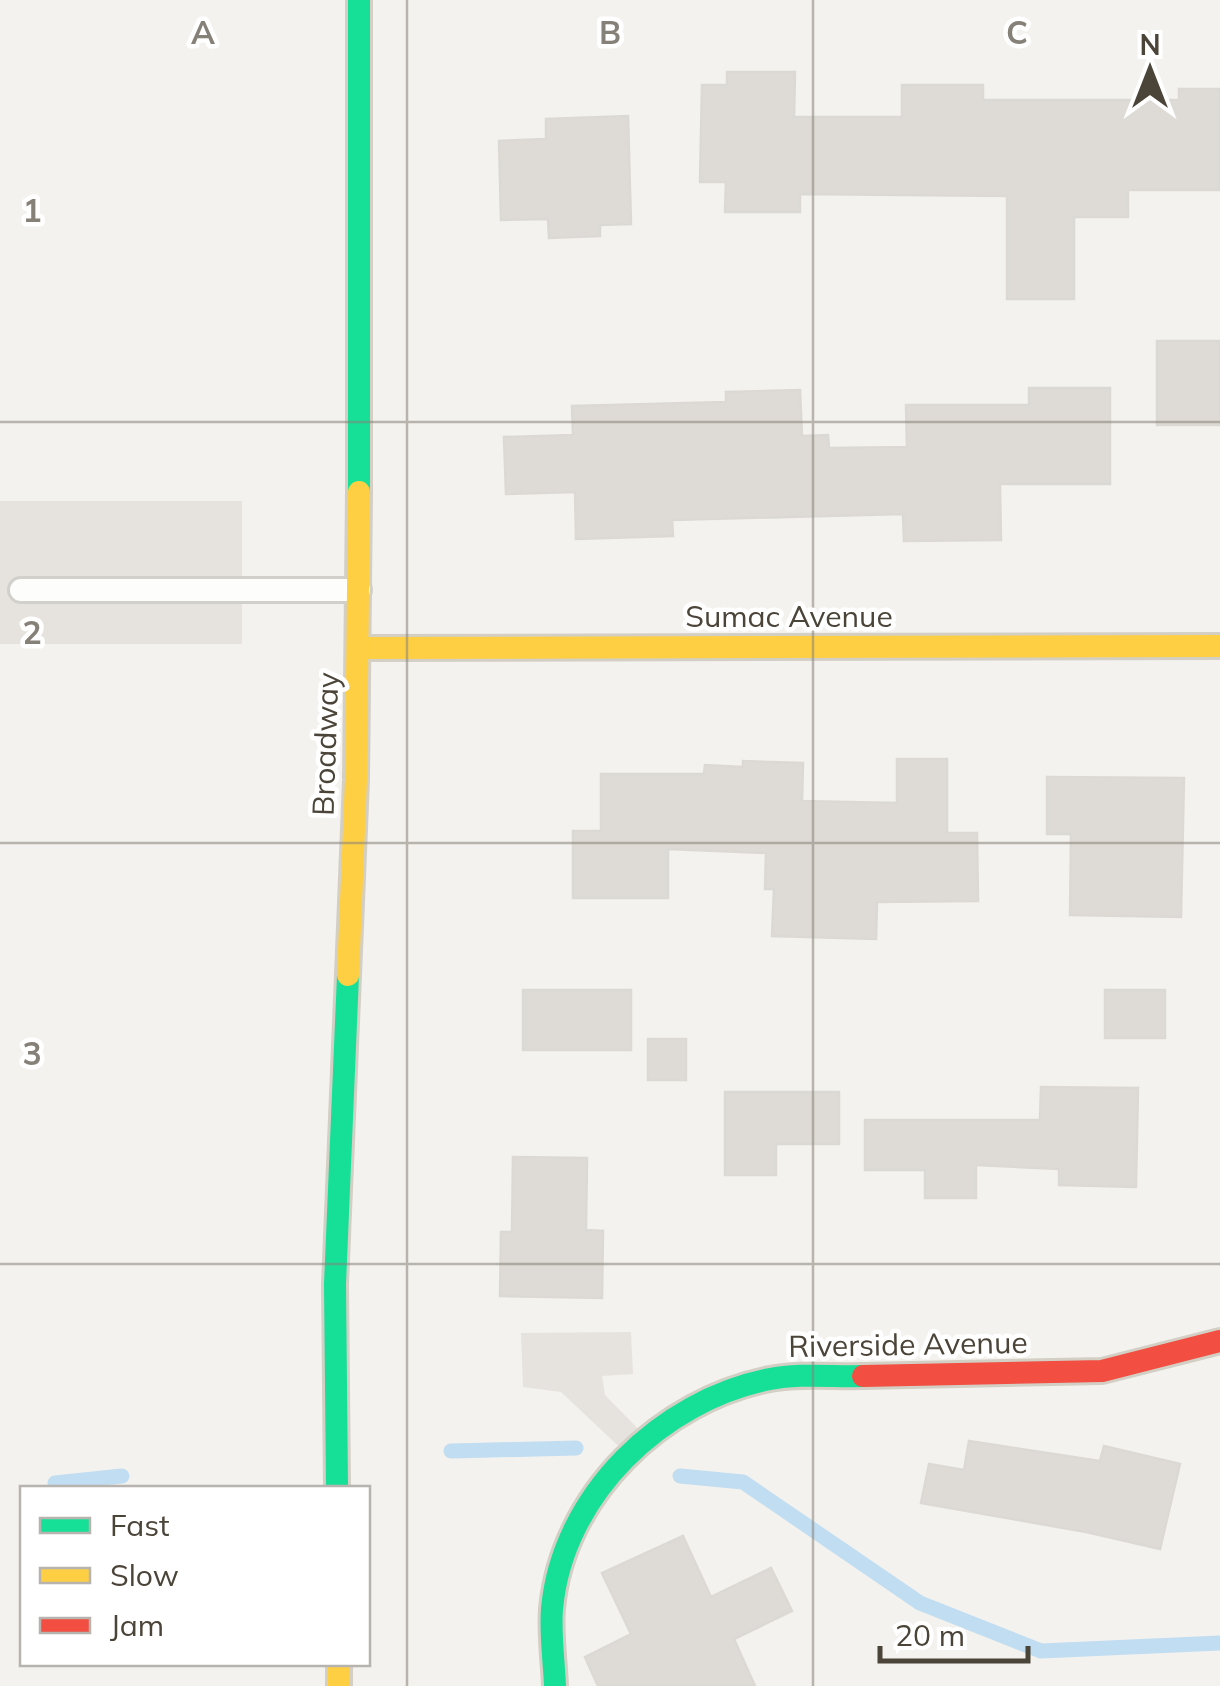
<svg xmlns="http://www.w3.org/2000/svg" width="1220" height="1686" viewBox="0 0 1220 1686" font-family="Mulish,sans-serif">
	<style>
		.parking { fill: #e6e3df }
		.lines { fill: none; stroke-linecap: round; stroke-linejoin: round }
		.stream { stroke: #c0ddf1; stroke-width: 15 }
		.building { fill: #dedbd6; stroke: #dcd9d4; stroke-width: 2.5 }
		.lane-casing { stroke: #d2d0cb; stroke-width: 28 }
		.fast-casing { stroke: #d3cfc5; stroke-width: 28 }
		.slow-casing { stroke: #d3cfc5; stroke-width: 28 }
		.jam-casing { stroke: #d3cfc5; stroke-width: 28 }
		.lane { stroke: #fdfdfc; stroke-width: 22 }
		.fast { stroke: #16e098; stroke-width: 22 }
		.slow { stroke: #ffcf43; stroke-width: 22 }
		.jam { stroke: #f24e42; stroke-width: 22 }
		.grid { fill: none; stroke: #868178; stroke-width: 2.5; stroke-opacity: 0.55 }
		.labels { text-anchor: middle; stroke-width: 9; stroke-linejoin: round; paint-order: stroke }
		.street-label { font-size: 30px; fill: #4b4439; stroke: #fff }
		.grid-label { font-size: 32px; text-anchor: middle; font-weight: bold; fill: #868178; stroke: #fff; stroke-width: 9; stroke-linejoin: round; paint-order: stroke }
	</style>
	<rect width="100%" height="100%" fill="#f4f2ee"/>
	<g class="parking">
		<rect x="0" y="501" width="242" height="143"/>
		<polygon points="631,1332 633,1374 602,1376 605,1395 646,1437 628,1455 561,1392 523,1387 521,1333"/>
	</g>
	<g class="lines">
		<g class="stream">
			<polyline points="451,1451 576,1448"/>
			<polyline points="680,1476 743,1482 920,1603 1041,1651 1220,1643"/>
			<polyline points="55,1483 122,1476"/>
		</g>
	</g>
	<g class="building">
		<polygon points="727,72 795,72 794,117 902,117 902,85 983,85 983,100 1179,100 1179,89 1220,89 1220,190 1128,190 1128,217 1074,217 1074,299 1007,299 1007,196 800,194 800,212 725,212 726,182 700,182 702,85 727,85"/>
		<polygon points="628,116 631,224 600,225 600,236 549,238 548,219 501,220 499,141 546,139 546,119"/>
		<rect x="1157" y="341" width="63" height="84"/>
		<polygon points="1029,388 1110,388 1110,484 1000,484 1001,540 904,541 903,514 672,520 673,536 576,539 575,492 506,494 504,437 573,435 572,406 726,402 726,392 800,390 802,436 828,435 829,448 907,447 906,405 1029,405"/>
		<polygon points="897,759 947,759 947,833 977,833 978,901 877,902 876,939 772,936 774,889 765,889 766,853 668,849 668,898 573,898 573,831 601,831 601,774 704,774 705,765 743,767 743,761 803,763 802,801 897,803"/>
		<polygon points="1047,777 1184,778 1181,917 1070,915 1071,834 1047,834"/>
		<rect x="523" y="990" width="108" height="60"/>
		<rect x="1105" y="990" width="60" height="48"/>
		<rect x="648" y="1039" width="38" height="41"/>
		<polygon points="1041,1087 1138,1088 1136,1187 1059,1185 1059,1169 976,1165 976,1198 925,1198 925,1170 865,1170 865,1120 1040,1120"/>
		<polygon points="725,1092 839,1092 839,1144 776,1144 776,1175 725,1175"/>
		<polygon points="513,1157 587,1158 586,1230 603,1231 602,1298 500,1296 501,1232 512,1232"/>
		<polygon points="969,1441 1100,1461 1104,1446 1180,1464 1160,1549 1086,1532 921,1503 929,1464 964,1470"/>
		<polygon points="683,1536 711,1597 771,1568 792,1611 734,1639 755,1686 598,1686 585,1657 631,1634 602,1573"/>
	</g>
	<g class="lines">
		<defs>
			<polyline id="lane" points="21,590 359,590"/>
			<g id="fast">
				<polyline points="359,0 359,492"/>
				<polyline points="337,1488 335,1284 348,975"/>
				<path d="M555,1686c-1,-25 -5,-52 -3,-77 10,-114 110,-209 218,-230 29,-6 63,-2 93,-3"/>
			</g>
			<g id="slow">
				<polyline points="358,648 1220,646"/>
				<polyline points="348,975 356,780 359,492"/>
				<polyline points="339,1664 339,1686"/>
			</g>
			<polyline id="jam" points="863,1376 1102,1371 1220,1341"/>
		</defs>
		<use href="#lane" class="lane-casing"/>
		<use href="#fast" class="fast-casing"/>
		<use href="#slow" class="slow-casing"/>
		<use href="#jam" class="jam-casing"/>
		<use href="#lane" class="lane"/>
		<use href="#fast" class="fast"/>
		<use href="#slow" class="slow"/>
		<use href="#jam" class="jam"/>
	</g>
	<path class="grid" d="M407,0v1686M813,0v1686M0,422h1220M0,843h1220M0,1264h1220"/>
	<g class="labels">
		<g class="street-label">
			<text x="789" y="627">Sumac Avenue</text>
			<text transform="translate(326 744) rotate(-88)" y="10">Broadway</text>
			<text transform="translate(908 1345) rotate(-1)" y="10">Riverside Avenue</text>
		</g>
	</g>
	<g class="grid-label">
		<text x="203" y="44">A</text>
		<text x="610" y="44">B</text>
		<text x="1017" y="44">C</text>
		<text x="32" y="222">1</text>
		<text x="32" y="644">2</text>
		<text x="32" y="1065">3</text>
	</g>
	<rect x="20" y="1486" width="350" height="180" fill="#ffffff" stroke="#b7b4b0" stroke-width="2.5"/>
	<rect x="40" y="1518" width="50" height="15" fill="#16e098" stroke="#b7b4b0" stroke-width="2.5"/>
	<text x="110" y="1536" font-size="30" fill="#4b4439">Fast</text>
	<rect x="40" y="1568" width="50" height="15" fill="#ffcf43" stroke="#b7b4b0" stroke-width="2.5"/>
	<text x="110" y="1586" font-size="30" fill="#4b4439">Slow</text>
	<rect x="40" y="1618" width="50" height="15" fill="#f24e42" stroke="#b7b4b0" stroke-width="2.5"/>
	<text x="110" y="1636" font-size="30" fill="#4b4439">Jam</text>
	<g transform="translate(1150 70)" stroke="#ffffff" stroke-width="8" paint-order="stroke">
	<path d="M0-8L18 38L0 25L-18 38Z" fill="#4b4439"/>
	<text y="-15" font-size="28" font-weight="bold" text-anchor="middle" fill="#4b4439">N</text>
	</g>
	<path d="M880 1646v15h148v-15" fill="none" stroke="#4b4439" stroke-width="5"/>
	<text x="895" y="1646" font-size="30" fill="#4b4439" stroke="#ffffff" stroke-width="8" paint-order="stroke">20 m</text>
</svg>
